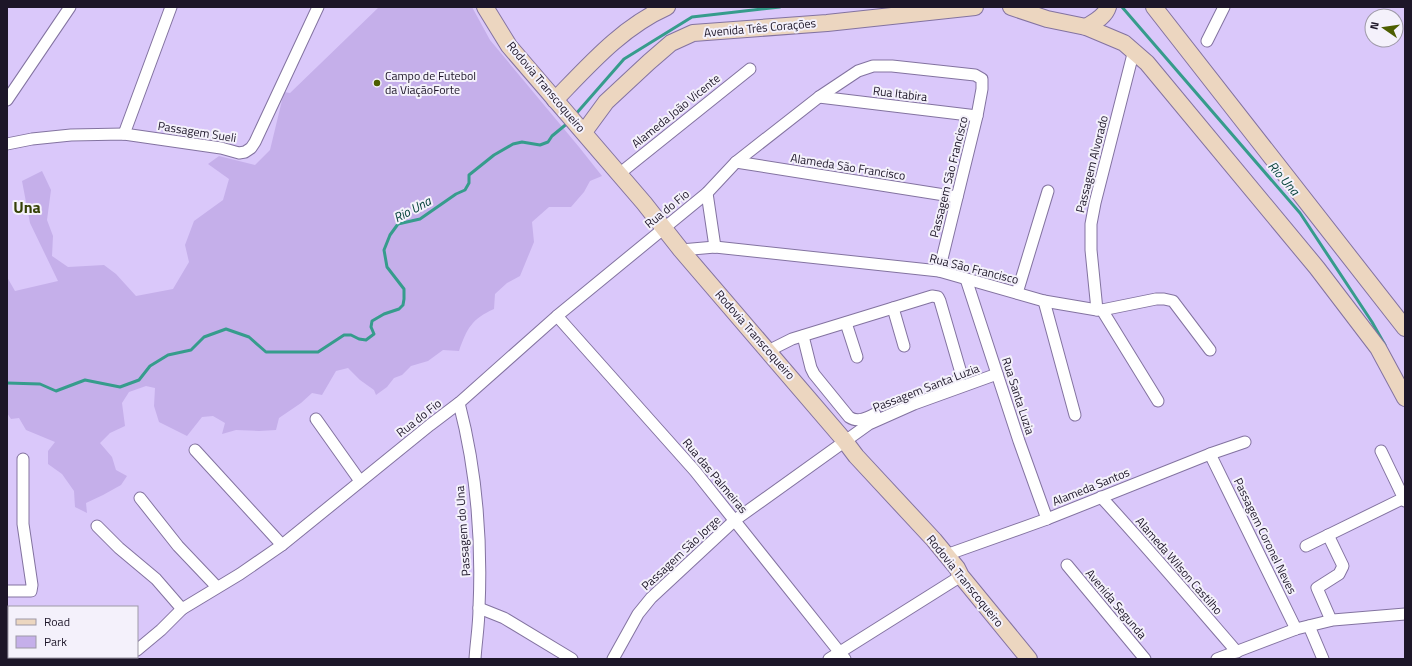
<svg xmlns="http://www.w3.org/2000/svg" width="1412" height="666" viewBox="0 0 1412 666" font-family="'Titillium Web',sans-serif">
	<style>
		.green { fill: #c5afea }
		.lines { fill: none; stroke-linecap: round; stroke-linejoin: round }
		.stream { stroke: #369c8c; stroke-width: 3 }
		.street-casing { stroke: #8373a0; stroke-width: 13 }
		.secondary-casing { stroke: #8373a0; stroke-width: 18 }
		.street { stroke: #fff; stroke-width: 11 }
		.secondary { stroke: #ecd6c0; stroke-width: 16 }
		.poi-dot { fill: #4d5e00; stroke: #f4f1fb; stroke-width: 1.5 }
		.labels { text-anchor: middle; stroke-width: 4; stroke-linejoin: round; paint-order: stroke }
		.street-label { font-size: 12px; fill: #1d1628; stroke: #f4f1fb }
		.poi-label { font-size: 12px; fill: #1d1628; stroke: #f4f1fb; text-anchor: start }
		.water-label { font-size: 13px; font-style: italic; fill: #003f37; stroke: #f4f1fb }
		.district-label { font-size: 16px; font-weight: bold; fill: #354106; stroke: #f4f1fb }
	</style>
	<rect width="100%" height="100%" fill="#dac8fa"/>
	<path class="green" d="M379,7h93l18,33 89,107 23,29 -12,5 -6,11 -13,15h-22l-17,15 2,20 -14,34 -13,7 -12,11 -1,15c-22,10 -27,19 -35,42l-16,-1 -15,11 -17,5 -9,9 -8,3 -7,9 -11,8 -2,-5 -14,-10 -12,-12 -12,3 -14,24 -10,-2 -11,10 -22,15 -3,12 -17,1 -23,-1 -14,4 3,-11 -12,-7 -11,1 -15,19 -28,-14 -5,-16 1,-18 -9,-2 -17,6 -7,11 3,23 -15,7 -10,10 12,14 4,13 11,6 -6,9 -18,10 -17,8 1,10 -12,-6 -1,-16 -12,-17 -14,-10v-13l7,-9 -29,-12 -7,-12 -8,1 -4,-6v-136l8,14 43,-10 -28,-58 -8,-42 20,-10 9,19 -4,30 6,16 -1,20 16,11 36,-2 12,9 20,22 37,-7 16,-27 -4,-17 9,-24 29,-21 6,-21 -21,-15 11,-8 36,9 15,-15 14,-58 6,1z"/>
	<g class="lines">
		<g class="stream">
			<polyline points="1122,7 1300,213 1372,322 1385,345"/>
			<polyline points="575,115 624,59 692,17 780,7"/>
			<polyline points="7,383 40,384 56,391 85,380 120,387 139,380 150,366 168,355 191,350 204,337 226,329 249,337 266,352 318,352 344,335 351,335 359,339 366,340 374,334 371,327 372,321 384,314 399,309 403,305 404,299 404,289 387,267 384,250 390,235 398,224 420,219 456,194 465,190 469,183 469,175 494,155 513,144 522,142 540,145 548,142 552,136 569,122"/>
		</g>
		<defs>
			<g id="street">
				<polyline points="1207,41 1224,7"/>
				<polyline points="819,97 977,116"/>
				<polyline points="7,100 70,7"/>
				<polyline points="124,134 171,7"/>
				<polyline points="7,144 32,139 71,135 124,134 221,148 239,153 245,152 251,148 255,142 318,7"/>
				<polyline points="736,162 957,197"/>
				<polyline points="619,174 750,69"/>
				<polyline points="707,193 715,247"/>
				<polyline points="681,250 715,247 939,271 1044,301 1097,310 1102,310 1156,299 1164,299 1173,301 1210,350"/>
				<polyline points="966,279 1019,441 1047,519"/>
				<polyline points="1017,293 1048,191"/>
				<polyline points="1044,301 1075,415"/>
				<polyline points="893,308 904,346"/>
				<polyline points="1097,310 1091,250 1091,224 1095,203 1134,50"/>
				<polyline points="1102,310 1158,401"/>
				<polyline points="557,316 695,471 845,659"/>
				<polyline points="846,323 857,357"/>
				<path d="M803,336l8,32 3,6 35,43c9,6 17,1 26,-3"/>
				<path d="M768,351l24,-12 140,-43 6,1 2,4 21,72c-2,8 -7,10 -14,13"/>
				<path d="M459,403c17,65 23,137 20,205 0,17 -3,34 -4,51"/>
				<polyline points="316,419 360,481"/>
				<polyline points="195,450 282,545"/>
				<polyline points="1381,451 1405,501"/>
				<polyline points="1210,454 1296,629"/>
				<path d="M1101,497c47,51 91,103 136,155"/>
				<polyline points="140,498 178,546 217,587"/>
				<polyline points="97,526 119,548 156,579 182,609"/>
				<polyline points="1328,535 1343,566 1339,574 1317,588 1331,620"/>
				<polyline points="1306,546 1404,498"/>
				<polyline points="946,555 1047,519 1210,454 1245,442"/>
				<polyline points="1067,565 1145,659"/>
				<polyline points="7,591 31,591 32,585 23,524 23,459"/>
				<polyline points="479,608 504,618 572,659"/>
				<polyline points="1309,626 1323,659"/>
				<polyline points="137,650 161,630 182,609 240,574 282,545 430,425 459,403 557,316 707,193 736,162 819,97 858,71 873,66 892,66 975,75 982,79 982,89 977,116 939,271"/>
				<polyline points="64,659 65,657"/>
				<polyline points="127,659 129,657"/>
				<polyline points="613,659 638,614 651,598 735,520 869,424 914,404 997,374"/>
				<polyline points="829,659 961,576"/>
				<polyline points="1217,659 1296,629 1333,620 1405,614"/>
			</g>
			<g id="secondary">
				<polyline points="485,7 509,46 644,203 681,250 844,440 856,456 934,540 957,568 961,576 1029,659"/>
				<polyline points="1011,7 1047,19 1086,27 1124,43 1147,63 1317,268 1378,348 1405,398"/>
				<polyline points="1154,7 1405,328"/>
				<path d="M1086,27c8,-5 19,-10 22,-20"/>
				<path d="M555,100c34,-35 67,-73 112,-93"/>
				<polyline points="584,132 606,102 649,62 671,43 693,33 827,23 975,7"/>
				<polyline points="86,657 95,659"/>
				<polyline points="7,658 56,657"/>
			</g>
		</defs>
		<use href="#street" class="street-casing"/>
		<use href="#secondary" class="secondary-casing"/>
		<use href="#street" class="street"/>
		<use href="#secondary" class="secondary"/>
	</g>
	<circle class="poi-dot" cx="377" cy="83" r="4"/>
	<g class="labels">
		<g class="street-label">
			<text transform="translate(760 28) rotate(-5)" y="4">Avenida Três Corações</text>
			<text transform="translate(546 87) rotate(50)" y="4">Rodovia Transcoqueiro</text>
			<text transform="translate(900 94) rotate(7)" y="4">Rua Itabira</text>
			<text transform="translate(676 111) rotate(-39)" y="4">Alameda João Vicente</text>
			<text transform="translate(197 132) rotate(9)" y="4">Passagem Sueli</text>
			<text transform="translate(1092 164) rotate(-76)" y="4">Passagem Alvorado</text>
			<text transform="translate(848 167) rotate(9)" y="4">Alameda São Francisco</text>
			<text transform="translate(949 177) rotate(-76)" y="4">Passagem São Francisco</text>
			<text transform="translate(667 209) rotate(-39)" y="4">Rua do Fio</text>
			<text transform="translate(974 269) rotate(14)" y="4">Rua São Francisco</text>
			<text transform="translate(755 335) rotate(49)" y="4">Rodovia Transcoqueiro</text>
			<text transform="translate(926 388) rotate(-21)" y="4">Passagem Santa Luzia</text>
			<text transform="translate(1018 396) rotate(72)" y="4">Rua Santa Luzia</text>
			<text transform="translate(419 418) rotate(-38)" y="4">Rua do Fio</text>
			<text transform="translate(715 476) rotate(50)" y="4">Rua das Palmeiras</text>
			<text transform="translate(1091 487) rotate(-22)" y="4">Alameda Santos</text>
			<text transform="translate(463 531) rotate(-94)" y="4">Passagem do Una</text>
			<text transform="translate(1265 536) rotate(64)" y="4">Passagem Coronel Neves</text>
			<text transform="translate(681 553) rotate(-43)" y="4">Passagem São Jorge</text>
			<text transform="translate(1179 566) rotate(49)" y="4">Alameda Wilson Castilho</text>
			<text transform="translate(965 581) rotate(51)" y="4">Rodovia Transcoqueiro</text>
			<text transform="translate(1116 604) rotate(50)" y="4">Avenida Segunda</text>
		</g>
		<g class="poi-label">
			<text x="385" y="80">Campo de Futebol<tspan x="385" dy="14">da ViaçãoForte</tspan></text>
		</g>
		<g class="water-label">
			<text transform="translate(1284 178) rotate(49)" y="5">Rio Una</text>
			<text transform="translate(412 209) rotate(-28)" y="5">Rio Una</text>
		</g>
		<g class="district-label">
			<text x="27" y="213">Una</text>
		</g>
	</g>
	<rect width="1412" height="666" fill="none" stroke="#1d1628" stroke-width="16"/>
	<rect x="8" y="606" width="130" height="52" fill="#f4f1fb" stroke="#9e99a7"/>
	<rect x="16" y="619" width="20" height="6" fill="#ecd6c0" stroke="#9e99a7"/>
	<text x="44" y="626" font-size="12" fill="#1d1628">Road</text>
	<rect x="16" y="636" width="20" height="12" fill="#c5afea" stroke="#9e99a7"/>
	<text x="44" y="646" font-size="12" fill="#1d1628">Park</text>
	<g transform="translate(1384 28) rotate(283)"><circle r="19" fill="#f4f1fb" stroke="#9e99a7"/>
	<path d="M0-3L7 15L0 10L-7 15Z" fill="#4d5e00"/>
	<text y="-6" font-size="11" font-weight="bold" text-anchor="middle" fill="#1d1628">N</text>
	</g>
</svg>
